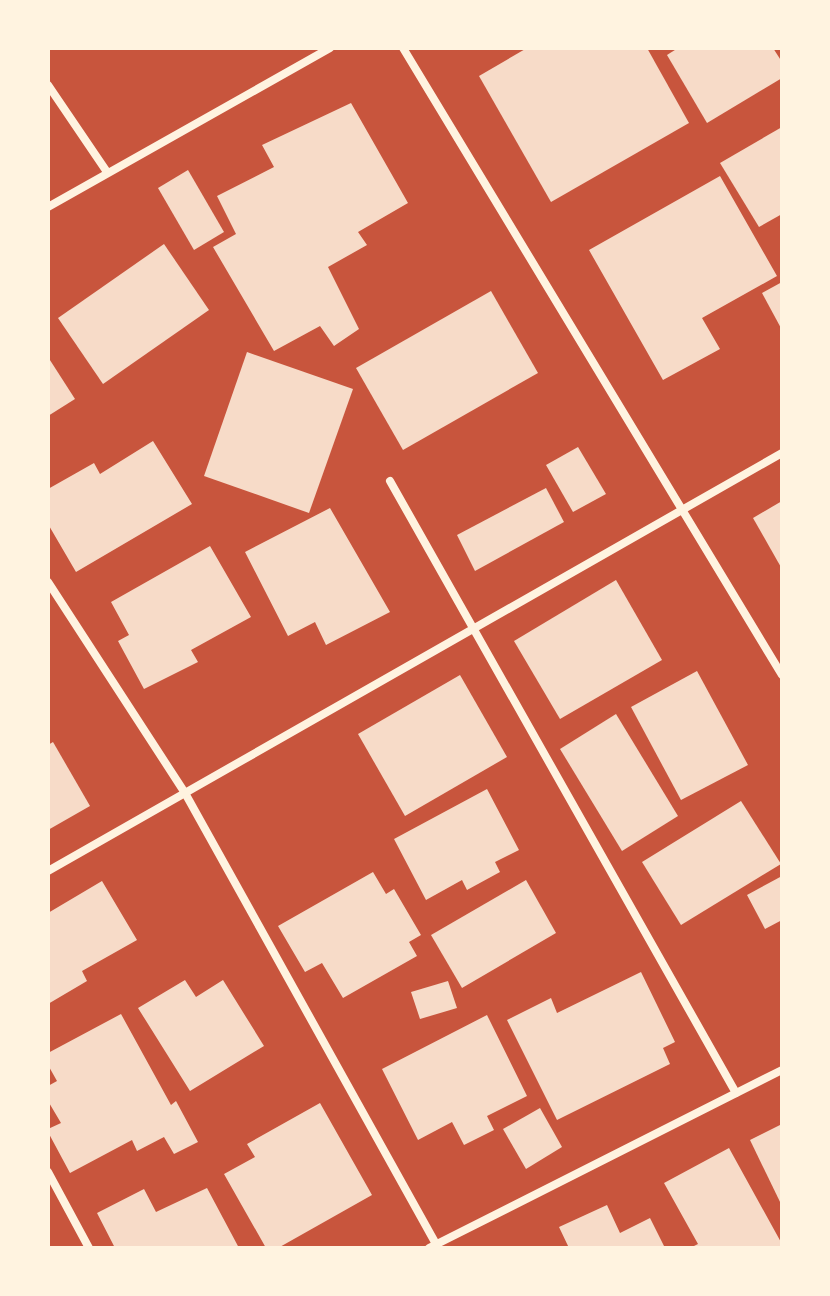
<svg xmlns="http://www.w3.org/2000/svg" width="830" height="1296" viewBox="0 0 830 1296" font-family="Quicksand,sans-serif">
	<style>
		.building { fill: #f7dbc8 }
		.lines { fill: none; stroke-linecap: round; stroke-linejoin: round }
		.minor { stroke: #fff3e0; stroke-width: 8 }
	</style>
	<rect width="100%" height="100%" fill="#c8553d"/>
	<g class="building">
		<polygon points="527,48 647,48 689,123 551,202 479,76"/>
		<polygon points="678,48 773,48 782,62 782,78 707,123 667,55"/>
		<polygon points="351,103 408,203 358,232 367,245 328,267 359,329 334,346 320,326 274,351 213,247 236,234 217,196 274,167 262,145"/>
		<polygon points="782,127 782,214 759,227 720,163"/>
		<polygon points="188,170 224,232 194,250 158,188"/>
		<polygon points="720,176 777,276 702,318 720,349 663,380 589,250"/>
		<polygon points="164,244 209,310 103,384 58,318"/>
		<polygon points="782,282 782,330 762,293"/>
		<polygon points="491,291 538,373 403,450 356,368"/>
		<polygon points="247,352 353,389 309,513 204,476"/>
		<polygon points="48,357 75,399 48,416"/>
		<polygon points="153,441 192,504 76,572 48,524 48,489 94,463 100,474"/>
		<polygon points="578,447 606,494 573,512 546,465"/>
		<polygon points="546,488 564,522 475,571 457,535"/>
		<polygon points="782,501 782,569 753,518"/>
		<polygon points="330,508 390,612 326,645 315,622 288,636 245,552"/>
		<polygon points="210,546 251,617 191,650 198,662 144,689 118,641 129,635 111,602"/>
		<polygon points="616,580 662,660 560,719 514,641"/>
		<polygon points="697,671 748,765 681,800 631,707"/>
		<polygon points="460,675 507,757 405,816 358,734"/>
		<polygon points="616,714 678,816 622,851 560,749"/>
		<polygon points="53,742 90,806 48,830 48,745"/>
		<polygon points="487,789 519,850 495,862 500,872 467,890 462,880 426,900 394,839"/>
		<polygon points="741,801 781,864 681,925 642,862"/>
		<polygon points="373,872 386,894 394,889 421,935 409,942 417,956 343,998 322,963 305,972 278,926"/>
		<polygon points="782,876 782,920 765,929 747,895"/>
		<polygon points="526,880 556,933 462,988 431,935"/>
		<polygon points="102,881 137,940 82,971 87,981 48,1004 48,913"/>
		<polygon points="641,972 675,1042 663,1048 670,1064 557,1120 507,1020 551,998 557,1013"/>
		<polygon points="185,980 196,997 223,980 264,1046 190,1091 138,1008"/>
		<polygon points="448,981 457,1008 420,1019 411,992"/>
		<polygon points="121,1014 171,1105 176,1101 198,1142 174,1154 164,1137 137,1151 132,1140 70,1173 48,1132 48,1129 61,1123 48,1101 48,1086 57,1081 48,1065 48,1053"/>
		<polygon points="487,1015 527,1096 487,1116 494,1130 464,1145 452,1122 418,1140 382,1069"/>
		<polygon points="320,1103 372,1195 278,1248 266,1248 224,1174 255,1157 247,1144"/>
		<polygon points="540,1108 562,1147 526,1169 503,1129"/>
		<polygon points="782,1124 782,1206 750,1140"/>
		<polygon points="729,1148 782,1244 782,1248 690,1248 698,1244 664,1183"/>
		<polygon points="207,1188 239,1248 115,1248 97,1213 144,1189 156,1212"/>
		<polygon points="607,1205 620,1233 650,1218 665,1248 569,1248 559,1227"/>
	</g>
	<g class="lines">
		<g class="minor">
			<polyline points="403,48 782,675"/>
			<polyline points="48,85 107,172"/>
			<polyline points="48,207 330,48"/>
			<polyline points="390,481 736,1093"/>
			<polyline points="48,582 185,793 436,1244"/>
			<polyline points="48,871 782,453"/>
			<polyline points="48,1172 89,1248"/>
			<polyline points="429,1248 782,1070"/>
		</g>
	</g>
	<rect width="830" height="1296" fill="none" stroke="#fff3e0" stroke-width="100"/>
</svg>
